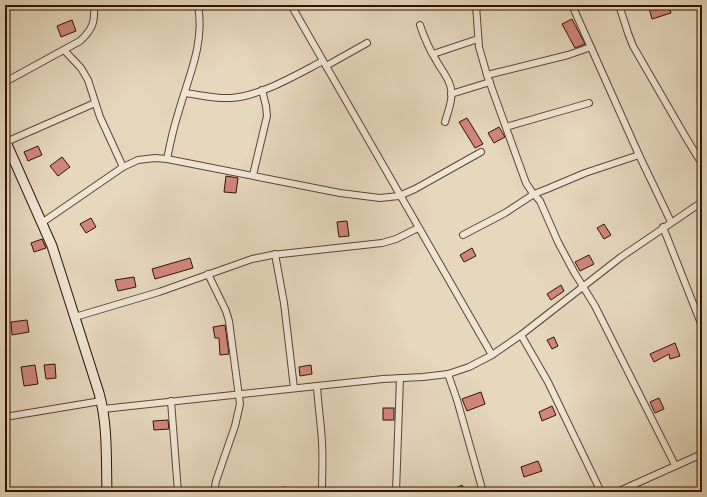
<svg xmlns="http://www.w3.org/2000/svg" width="707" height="497" viewBox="0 0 707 497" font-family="'Old Standard TT',serif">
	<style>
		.building { fill: #d0867c; stroke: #301300 }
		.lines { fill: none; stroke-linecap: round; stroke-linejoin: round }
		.minor-casing { stroke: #5e442f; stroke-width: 8 }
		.secondary-casing { stroke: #301300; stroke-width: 11 }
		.minor { stroke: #efe5d4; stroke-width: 6 }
		.secondary { stroke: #efe5d4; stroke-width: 9 }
	</style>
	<rect width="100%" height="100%" fill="#e6d7bd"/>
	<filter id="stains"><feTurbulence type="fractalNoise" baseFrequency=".005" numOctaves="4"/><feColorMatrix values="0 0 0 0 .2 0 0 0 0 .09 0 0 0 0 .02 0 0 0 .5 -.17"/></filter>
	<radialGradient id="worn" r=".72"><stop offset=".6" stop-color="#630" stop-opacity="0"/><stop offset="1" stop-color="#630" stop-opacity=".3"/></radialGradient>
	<g class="building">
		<polygon points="659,5 669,5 671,13 652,19 649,8"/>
		<polygon points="572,19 585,44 575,48 562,24"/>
		<polygon points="72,20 76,31 61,37 57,26"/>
		<polygon points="467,118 483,144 475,148 459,122"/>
		<polygon points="499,127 505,137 494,143 488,133"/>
		<polygon points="38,146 42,155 28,161 24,152"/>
		<polygon points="62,157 70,167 58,176 50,166"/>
		<polygon points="226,176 238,178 236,193 224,192"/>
		<polygon points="91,218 96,227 86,233 80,224"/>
		<polygon points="347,221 349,236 339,237 337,222"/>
		<polygon points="604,224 611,235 604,239 597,228"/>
		<polygon points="42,239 46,248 34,252 31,243"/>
		<polygon points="472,248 476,256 464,262 460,255"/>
		<polygon points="589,255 594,264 580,271 575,262"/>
		<polygon points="190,258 193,268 155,279 152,269"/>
		<polygon points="134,277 136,287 118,291 115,280"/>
		<polygon points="561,285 564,291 551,300 547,294"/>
		<polygon points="27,320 29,332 12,335 11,322"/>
		<polygon points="225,325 229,354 220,355 219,338 215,338 213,327"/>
		<polygon points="554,337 558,346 552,349 547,340"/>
		<polygon points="675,343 680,356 670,359 669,354 654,362 650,354"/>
		<polygon points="55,364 56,378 46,379 44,365"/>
		<polygon points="35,365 38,384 24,386 21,367"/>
		<polygon points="311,365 312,374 300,376 299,367"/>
		<polygon points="481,392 485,404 467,411 462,399"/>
		<polygon points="659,398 664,409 655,413 650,402"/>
		<polygon points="552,406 556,415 542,421 539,412"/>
		<rect x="383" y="408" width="11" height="12"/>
		<polygon points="168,420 169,429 154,430 153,421"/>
		<polygon points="538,461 542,471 524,477 521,467"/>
		<polygon points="462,485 466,492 448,492"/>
		<polygon points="283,487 301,489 301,492 282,492"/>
	</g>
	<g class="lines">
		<defs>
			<g id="minor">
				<polyline points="291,5 492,355"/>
				<polyline points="476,5 479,47 487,75 526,183 532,192 540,201 558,242 574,272 595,306 675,465"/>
				<polyline points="572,5 639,155 671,222"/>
				<polyline points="619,5 628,33 633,46 685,136 702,164"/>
				<path d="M420,25c4,12 9,24 16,35 7,13 18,23 15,40 -1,7 -4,15 -6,22"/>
				<polyline points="64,50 81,68 88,80 100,117 123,167"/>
				<polyline points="433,54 478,39"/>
				<polyline points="326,66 367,43"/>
				<polyline points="487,75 568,55 591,47"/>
				<path d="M5,82l75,-41c13,-12 15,-19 14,-36"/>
				<path d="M185,93c15,2 31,6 46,5 30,-2 65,-23 92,-37"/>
				<polyline points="451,94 490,82"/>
				<polyline points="506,127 589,103"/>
				<polyline points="6,142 95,103"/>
				<path d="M167,159c3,-15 6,-30 11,-45 10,-37 27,-69 20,-109"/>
				<polyline points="253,175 267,116 266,106 262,90"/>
				<polyline points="43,222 123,167 138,160 155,158 167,159 340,193 380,198 399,196 415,189 481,152"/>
				<polyline points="663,227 702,326"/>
				<polyline points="463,235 505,213 534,194 547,189 585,173 639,155"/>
				<polyline points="275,254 284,303 294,388"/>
				<polyline points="208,274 226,311 229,321 240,404 235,426 216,481 214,492"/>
				<polyline points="75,317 159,292 252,259 272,255 382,243 396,239 418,228"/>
				<polyline points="521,335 548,382 601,492"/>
				<polyline points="448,374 457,400 483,492"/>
				<path d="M317,386c1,19 4,37 5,56 1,17 0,33 0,50"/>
				<polyline points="171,401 178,492"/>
				<polyline points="103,409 317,386 383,379 423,377 448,374 469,367 492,355 521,335 621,257 702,202"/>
				<polyline points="5,417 101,401"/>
				<polyline points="396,492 400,378"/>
				<polyline points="617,492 702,454"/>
			</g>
			<path id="secondary" d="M5,140l47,106 47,147c9,32 7,67 8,99"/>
		</defs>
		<use href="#minor" class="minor-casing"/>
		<use href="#secondary" class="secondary-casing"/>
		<use href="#minor" class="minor"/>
		<use href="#secondary" class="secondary"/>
	</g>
	<rect width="707" height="497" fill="none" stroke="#e6d7bd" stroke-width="20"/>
	<rect x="6" y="6" width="695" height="485" fill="none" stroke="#301300" stroke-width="2"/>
	<rect x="10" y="10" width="687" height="477" fill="none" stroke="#301300"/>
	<rect width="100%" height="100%" filter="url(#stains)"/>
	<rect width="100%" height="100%" fill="url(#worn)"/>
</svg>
